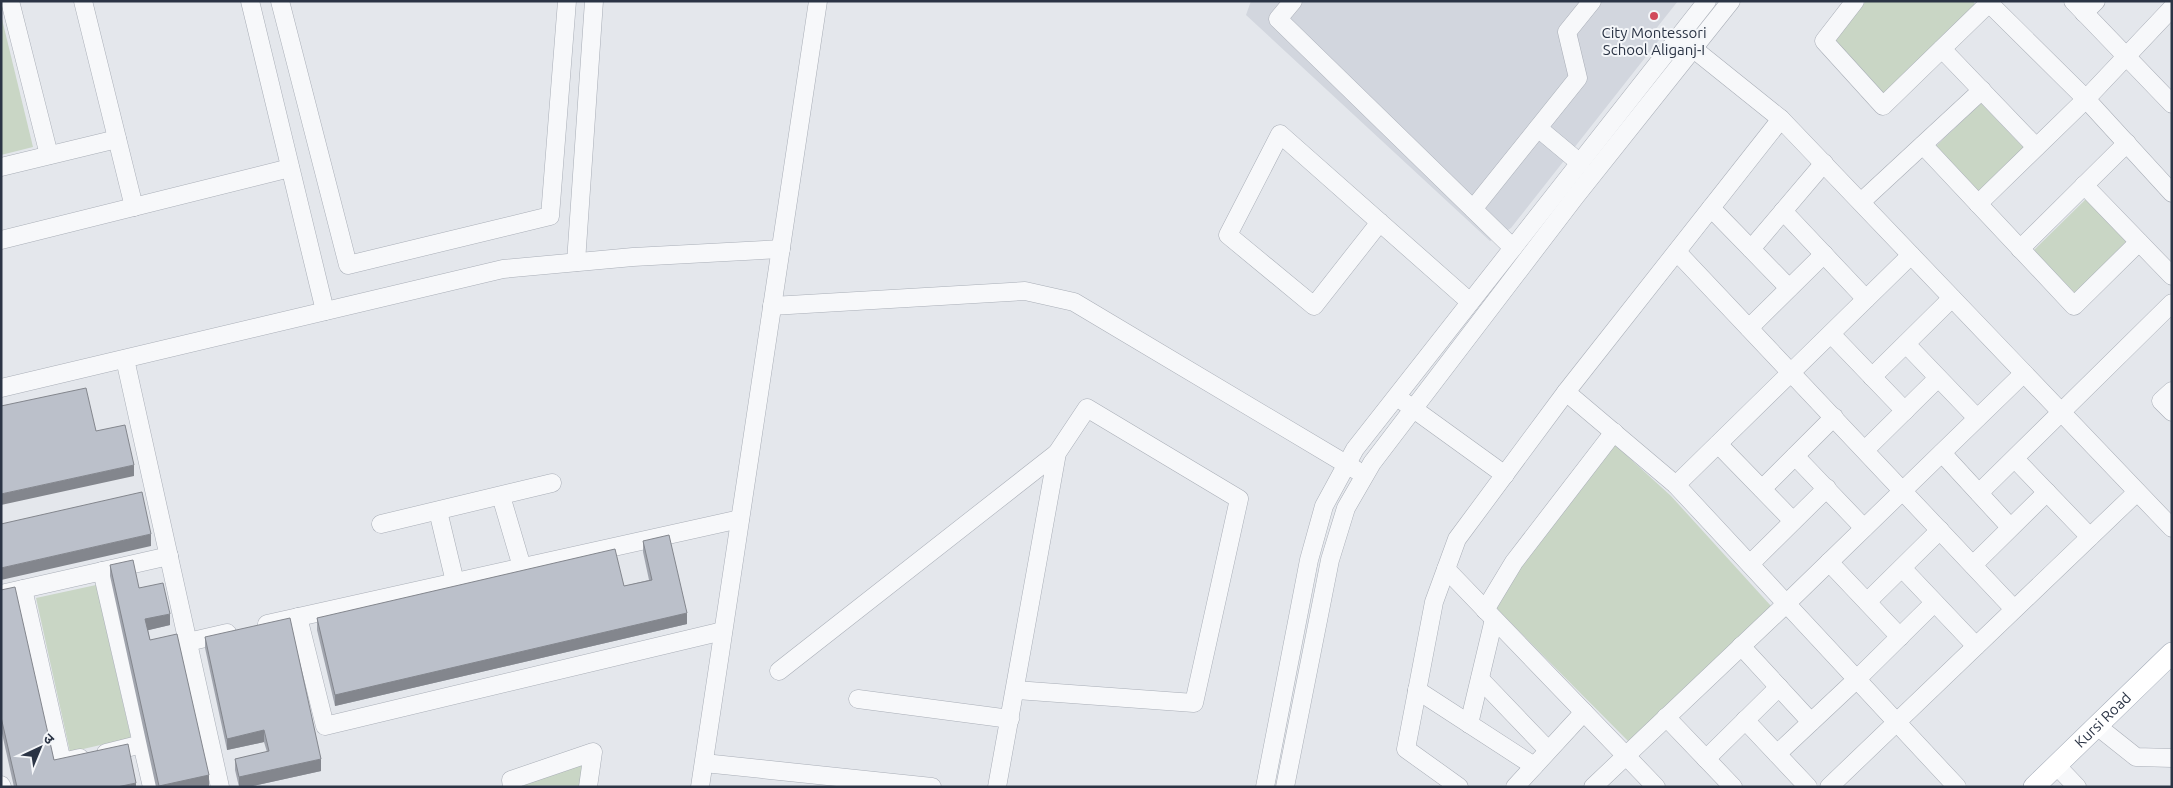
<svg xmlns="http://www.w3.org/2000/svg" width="2173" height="788" viewBox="0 0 2173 788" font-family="Ubuntu,'Noto Sans Devanagari',sans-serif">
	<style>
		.built { fill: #d2d6de }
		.green { fill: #c9d6c5 }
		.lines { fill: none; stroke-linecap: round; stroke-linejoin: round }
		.minor-casing { stroke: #a9aeb7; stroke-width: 19 }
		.major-casing { stroke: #a3abb8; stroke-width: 22 }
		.minor { stroke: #f7f8fa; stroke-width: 18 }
		.major { stroke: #fff; stroke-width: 21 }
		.wall { fill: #a1a5ae }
		.shaded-wall { fill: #83868d }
		.building { fill: #bbc0ca; stroke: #83868d }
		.poi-dot { fill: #d1495b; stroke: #f4f6f9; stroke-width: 2 }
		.labels { text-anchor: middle; stroke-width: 4; stroke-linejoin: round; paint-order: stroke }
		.poi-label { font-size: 15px; fill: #2b3445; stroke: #f4f6f9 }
		.street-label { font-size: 15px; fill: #2b3445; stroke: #f4f6f9 }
	</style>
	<rect width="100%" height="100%" fill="#e4e7ec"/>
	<polygon class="built" points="1251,1 1678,1 1655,30 1659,40 1511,228 1490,241 1246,15"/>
	<g class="green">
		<polygon points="1866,1 1973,1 1975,4 1883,96 1834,41"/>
		<polygon points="1,15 33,147 1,155"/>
		<polygon points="1981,103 2024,148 1978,192 1935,147"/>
		<polygon points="2088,197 2129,239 2075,293 2033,251"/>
		<polygon points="1612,442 1671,496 1771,606 1629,742 1494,606 1552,520"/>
		<polygon points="96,585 131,738 70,752 36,598"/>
		<polygon points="585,763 581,787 524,787 524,784"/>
	</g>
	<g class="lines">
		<defs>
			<g id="minor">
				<polyline points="10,1 49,155"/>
				<polyline points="83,1 134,207"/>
				<polyline points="250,1 325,311"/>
				<polyline points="280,1 348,265 550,216 567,1"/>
				<polyline points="1293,1 1278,19 1513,248"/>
				<polyline points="1855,1 1824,41 1883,106 1989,3"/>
				<polyline points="1987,1 2086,99 2172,193"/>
				<polyline points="2073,1 2172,104"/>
				<polyline points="2084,13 2096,1"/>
				<polyline points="1685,42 1781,119 2172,528"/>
				<polyline points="1942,49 2036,147"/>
				<polyline points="1538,128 1580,163"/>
				<polyline points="1923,145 2074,306 2139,242"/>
				<polyline points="1,167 117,139"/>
				<polyline points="2084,185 2172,276"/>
				<polyline points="1861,202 1982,90"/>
				<polyline points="1978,204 2086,99 2172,8"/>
				<polyline points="1711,208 1789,288"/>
				<polyline points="1473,209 1578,78 1567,32 1592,1"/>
				<polyline points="1783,211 1866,299"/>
				<polyline points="1380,222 1314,306 1228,235 1280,134 1470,302"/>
				<polyline points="1,240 290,168"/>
				<polyline points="1751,249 1824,163"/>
				<polyline points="2020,249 2127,143"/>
				<polyline points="1677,252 2014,609"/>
				<polyline points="576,262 594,1"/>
				<polyline points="772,306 1025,291 1074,302 1356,470"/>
				<polyline points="1749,328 1824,254"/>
				<polyline points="1831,334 1905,411"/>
				<polyline points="1906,344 1977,418"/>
				<polyline points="125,359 220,787"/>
				<polyline points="1872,377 1952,298"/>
				<polyline points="1,388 503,269 633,257 781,249"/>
				<polyline points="2172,391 2161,401 2172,412"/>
				<polyline points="1566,392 1676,485 1957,787"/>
				<polyline points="1404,402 1505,475"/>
				<polyline points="1718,444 1793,521"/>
				<polyline points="1865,450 1938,378"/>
				<polyline points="1942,453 2010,527"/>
				<polyline points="1795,456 1864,528"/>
				<polyline points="2015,459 2090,537"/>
				<polyline points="1676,485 1911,255"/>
				<polyline points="1762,489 1834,417"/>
				<polyline points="1979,493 2172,303"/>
				<polyline points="501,496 522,567"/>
				<polyline points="438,511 455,582"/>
				<polyline points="381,524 552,483"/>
				<polyline points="1829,562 1900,637"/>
				<polyline points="1750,564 1827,488"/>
				<polyline points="1973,565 2047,492"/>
				<polyline points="1902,568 1976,646"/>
				<polyline points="1446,569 1656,787"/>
				<polyline points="102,571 152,787"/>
				<polyline points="23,589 62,762 80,758"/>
				<polyline points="1,594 169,556"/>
				<polyline points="1867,602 1940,530"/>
				<polyline points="1485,610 1514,562 1614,432"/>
				<polyline points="298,617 325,726 723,631"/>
				<polyline points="267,624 740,519"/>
				<polyline points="188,642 227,633"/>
				<polyline points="1741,646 1811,722"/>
				<polyline points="779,671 1057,453"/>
				<polyline points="1480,679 1548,750"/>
				<polyline points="1417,690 1534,766"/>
				<polyline points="858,699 1010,719"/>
				<polyline points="1666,717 1733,787"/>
				<polyline points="1745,720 1808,787"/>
				<polyline points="1469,724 1494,619"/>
				<polyline points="2097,726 2136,757 2172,758"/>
				<polyline points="106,753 142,744"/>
				<polyline points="1777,754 1857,679 1934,603"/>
				<polyline points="1706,759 1779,687"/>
				<polyline points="704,763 932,787"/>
				<polyline points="2056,765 2077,787"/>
				<polyline points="1,785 2,787"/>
				<polyline points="512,787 511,780 593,752 588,787"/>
				<polyline points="700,787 818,1"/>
				<polyline points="997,787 1057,453 1087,408 1239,499 1194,703 1015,690"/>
				<polyline points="1265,787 1309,560 1324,506 1355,449 1707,1"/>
				<polyline points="1285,787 1330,560 1346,508 1372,463 1575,197 1731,1"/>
				<polyline points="1459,787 1406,749 1434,602 1457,539 1566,392 1781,119"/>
				<polyline points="1515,787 1584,712"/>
				<polyline points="1593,787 1787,603 2024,373"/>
				<polyline points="1829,787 2137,492"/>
			</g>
			<g id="major">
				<path id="s1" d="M2034,787l138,-134"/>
			</g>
		</defs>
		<use href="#minor" class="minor-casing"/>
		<use href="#major" class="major-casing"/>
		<use href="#minor" class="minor"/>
		<use href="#major" class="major"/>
	</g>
	<g class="wall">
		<polygon points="643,541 687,624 335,706 317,630 317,618 624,586 649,580 643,552"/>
		<polygon points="110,565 139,588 170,625 148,630 150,640 209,786 156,787 110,576"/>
		<polygon points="1,590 54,760 136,787 14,787 1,729"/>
		<polygon points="205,637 321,771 248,787 239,787 235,770 235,759 267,752 264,742 227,750 205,648"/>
	</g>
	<g class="shaded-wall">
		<polygon points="134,465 134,476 1,505 1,494"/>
		<polygon points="151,534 151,546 1,580 1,568"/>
		<polygon points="687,613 687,624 335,706 335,695"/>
		<polygon points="170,614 170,625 145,631 145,619"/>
		<polygon points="264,730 264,742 227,750 227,739"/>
		<polygon points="321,759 321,771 248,787 239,787 239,777"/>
		<polygon points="209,775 209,786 159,787 159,786"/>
		<polygon points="136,783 136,787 117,787"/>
	</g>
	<g class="building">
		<polygon points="86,388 96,431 125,425 134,465 1,494 1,406"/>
		<polygon points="142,492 151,534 1,568 1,524"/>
		<polygon points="669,535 687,613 335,695 317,618 615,549 624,586 652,580 643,541"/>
		<polygon points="133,560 139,588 163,583 170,614 145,619 150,640 177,634 209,775 159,786 110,565"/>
		<polygon points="15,587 54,760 128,744 136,783 117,787 17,787 1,717 1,590"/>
		<polygon points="290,618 321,759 239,777 235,759 269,751 264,730 227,739 205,637"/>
	</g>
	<circle class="poi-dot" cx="1654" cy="16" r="5"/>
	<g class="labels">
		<g class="poi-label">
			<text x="1654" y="38">City Montessori<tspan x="1654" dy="17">School Aliganj-I</tspan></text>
		</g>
		<g class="street-label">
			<text dy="5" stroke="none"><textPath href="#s1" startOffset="96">Kursi Road</textPath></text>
		</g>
	</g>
	<rect width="2173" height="788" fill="none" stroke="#2b3445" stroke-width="5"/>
	<g transform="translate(40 748) rotate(44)" stroke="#f4f6f9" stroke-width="4" paint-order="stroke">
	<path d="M0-4L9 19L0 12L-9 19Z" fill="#2b3445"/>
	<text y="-8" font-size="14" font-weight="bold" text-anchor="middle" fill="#2b3445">उ</text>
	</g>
</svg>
